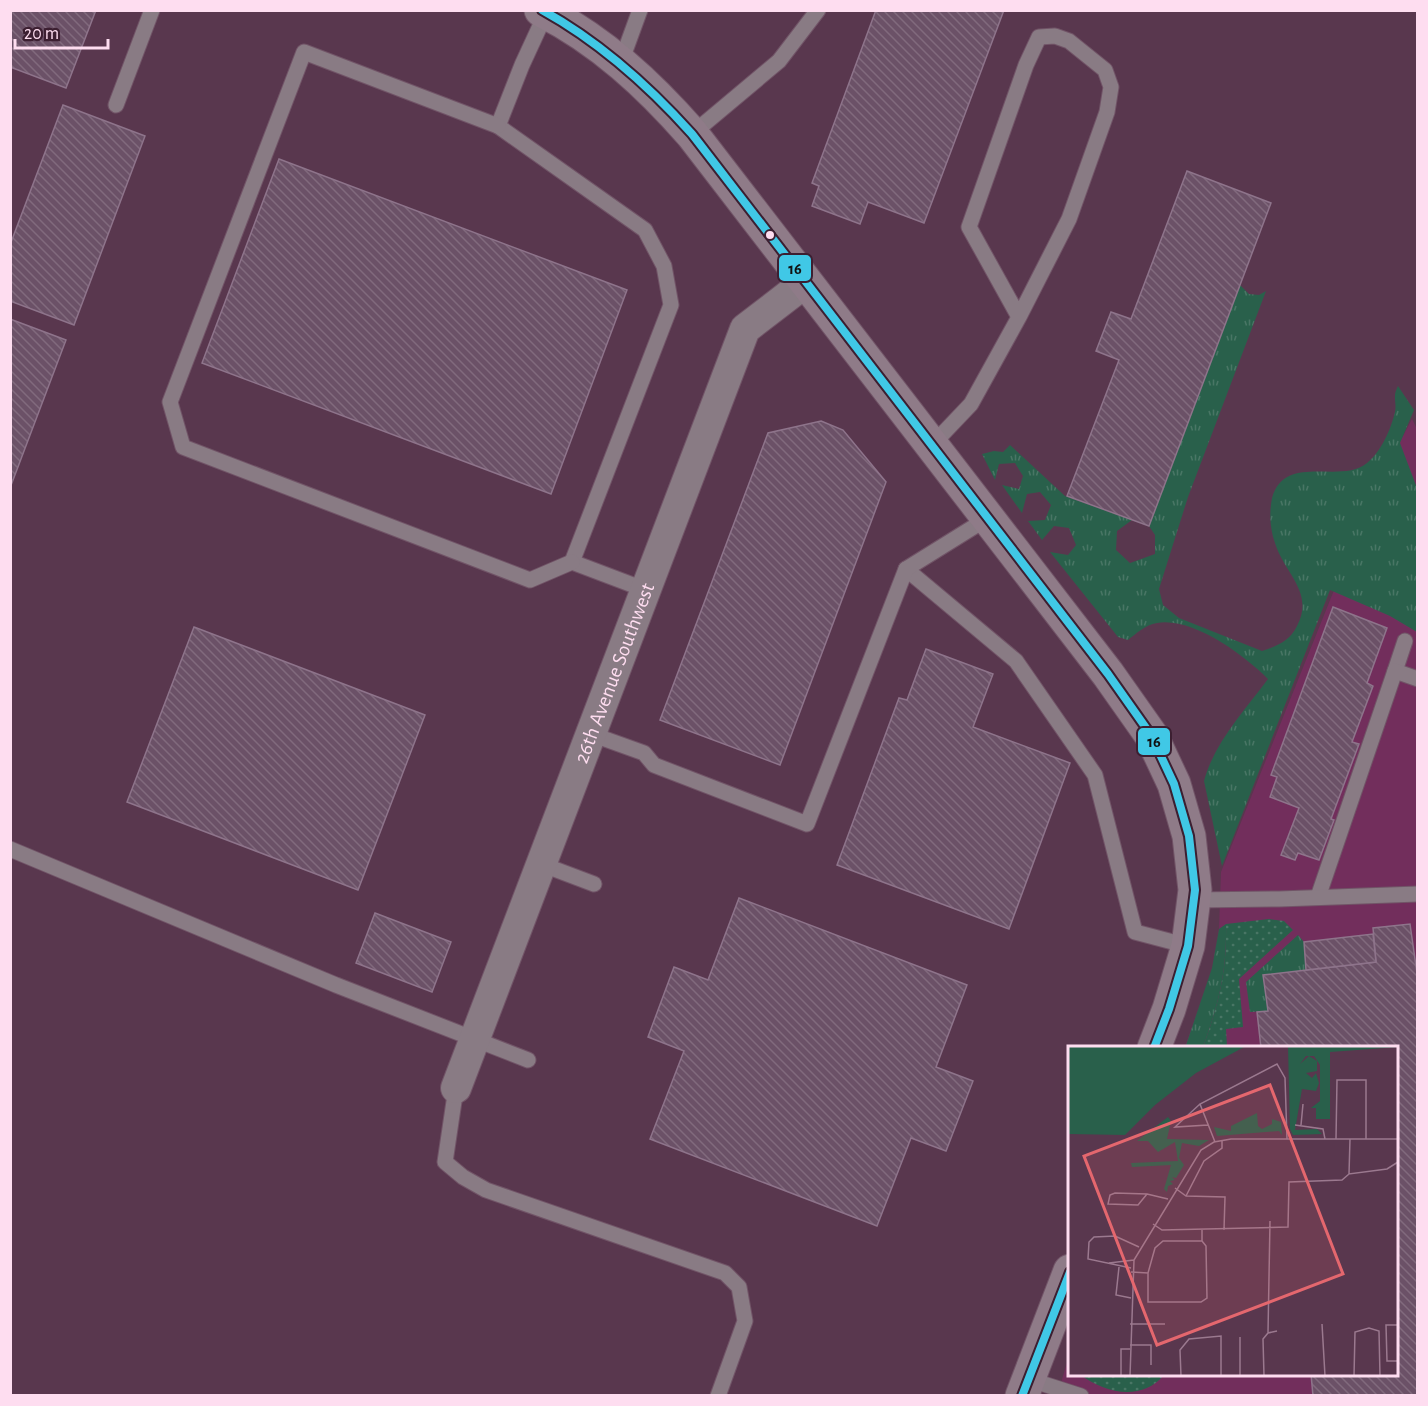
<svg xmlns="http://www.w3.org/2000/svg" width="1428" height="1406" viewBox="0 0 1428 1406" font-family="'Alegreya Sans',sans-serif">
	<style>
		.built { fill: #722e5c }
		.grass { fill: url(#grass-tufts) }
		.park { fill: url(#park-dots) }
		.building { fill: url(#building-back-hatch); stroke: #8e748b; stroke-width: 1.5 }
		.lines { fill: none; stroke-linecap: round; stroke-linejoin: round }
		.lane-casing { stroke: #715467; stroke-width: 17 }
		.street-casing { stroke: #715467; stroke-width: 32 }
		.secondary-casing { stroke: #715467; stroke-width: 35 }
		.lane { stroke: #897b84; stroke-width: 15 }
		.street { stroke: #897b84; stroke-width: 30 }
		.secondary { stroke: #8f7b88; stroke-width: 33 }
		.bus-1-casing { stroke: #3c1f31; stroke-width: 12 }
		.bus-1 { stroke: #40c8e6; stroke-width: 8 }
		.bus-dot { fill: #feddf0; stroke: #3c1f31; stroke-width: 2 }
		.labels { text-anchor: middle; stroke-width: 4.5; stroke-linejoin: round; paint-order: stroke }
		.street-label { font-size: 21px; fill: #feddf0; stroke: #3c1f31 }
		.inset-road { fill: none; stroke: #9b798f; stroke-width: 1.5 }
		.view { fill: #e4676e; fill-opacity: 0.15; stroke: #e4676e; stroke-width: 3 }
		.inset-edge { fill: none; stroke: #feddf0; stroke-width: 3 }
		.line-badge { stroke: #3c1f31; stroke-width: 2 }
		.pale-badge-label { font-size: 16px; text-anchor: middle; font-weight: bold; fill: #111 }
	</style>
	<defs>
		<pattern id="grass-tufts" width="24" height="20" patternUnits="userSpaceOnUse" patternTransform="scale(1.5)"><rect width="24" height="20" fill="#29604b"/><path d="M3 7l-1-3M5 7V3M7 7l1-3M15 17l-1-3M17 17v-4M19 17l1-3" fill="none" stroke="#497665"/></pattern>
		<pattern id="park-dots" width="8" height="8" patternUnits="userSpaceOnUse" patternTransform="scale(1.5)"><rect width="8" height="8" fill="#29604b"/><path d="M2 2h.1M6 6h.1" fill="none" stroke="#497665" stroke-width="1.8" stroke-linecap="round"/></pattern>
		<pattern id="building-back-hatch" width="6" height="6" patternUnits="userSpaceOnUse" patternTransform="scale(1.5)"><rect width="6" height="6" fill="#6b5167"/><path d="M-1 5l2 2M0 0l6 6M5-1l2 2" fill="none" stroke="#816a7d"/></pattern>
	</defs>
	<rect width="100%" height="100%" fill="#59374e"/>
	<polygon class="built" points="1412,419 1418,431 1417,1395 1057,1396 1069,1356 1070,1374 1396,1374 1396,1048 1185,1047 1213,968 1219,929 1221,872 1373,493"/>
	<g class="grass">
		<path d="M1240,285l9,9 10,1 7,-4 -78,206 -29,92 4,16 16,13 83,33c15,-5 28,-10 35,-25 18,-34 -13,-53 -22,-83 -5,-14 -6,-30 -3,-45 13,-46 69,-13 95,-35 14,-11 24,-34 28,-51 2,-11 -3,-15 3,-26l16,24 -14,33 17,45v144l-27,-16 -60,-26 -108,276 -18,-85c10,-38 41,-71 64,-102 -24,-24 -75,-62 -111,-56 -12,2 -20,10 -29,17l-10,-3 -68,-85 18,3 8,-10 -7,-17 -15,-2 -12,14 -14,-19 17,-1 6,-15 -11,-13 -13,2 -5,19 -20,-28 17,4 4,-13 -8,-13 -16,1 -4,16 -13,-26 12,-3 9,1 7,-7 55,51 67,24 -15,11 -1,19 14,13 25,-9v-19l-6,-9z"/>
		<path d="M1226,924c1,47 -7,79 -23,123l-18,1 27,-80 7,-39z"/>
		<polygon points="1298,935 1304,942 1306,970 1263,976 1268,1011 1250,1012 1246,982"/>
	</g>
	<g class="park">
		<path d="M1269,919l15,2 9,9 -54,49 4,48 -17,2 1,18h-24c16,-44 24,-76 23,-123z"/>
		<path d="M1081,1375h83c-22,26 -58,19 -83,0z"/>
	</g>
	<g class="building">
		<polygon points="10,10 96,10 66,88 10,67"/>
		<polygon points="876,10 1004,10 924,223 868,202 860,224 812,206 819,186 812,183"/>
		<polygon points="63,105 145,136 74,325 10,301 10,245"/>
		<polygon points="279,159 627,290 551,494 202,363"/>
		<polygon points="1187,171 1271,203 1149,526 1067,496 1119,360 1096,351 1111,312 1131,319"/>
		<polygon points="10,319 66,340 10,488"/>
		<polygon points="821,421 843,430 886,482 780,765 660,720 768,433"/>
		<polygon points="1333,607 1387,628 1367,683 1373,686 1352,742 1359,744 1331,819 1334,820 1319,860 1298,853 1295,860 1281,855 1299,808 1270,797 1277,777 1271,775"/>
		<polygon points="194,627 425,715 358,890 127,802"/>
		<polygon points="926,649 993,674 973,727 1070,763 1009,929 837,865 899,698 907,700"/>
		<polygon points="739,898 967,985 936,1067 973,1081 946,1151 911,1138 877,1226 650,1139 684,1051 648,1037 674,967 708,980"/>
		<polygon points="375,913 451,942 432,992 356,963"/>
		<polygon points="1410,924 1418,980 1418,1396 1313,1396 1311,1374 1396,1374 1396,1048 1261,1048 1257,1012 1268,1011 1263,975 1376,962 1373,928"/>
		<polygon points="1373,934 1376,962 1306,970 1304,942"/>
	</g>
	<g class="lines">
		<defs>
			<g id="lane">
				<polyline points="546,13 522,65 498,126 645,230 664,266 671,305 572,562 646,590"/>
				<polyline points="621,62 640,10"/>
				<polyline points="116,105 152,10"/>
				<polyline points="498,126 304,52 170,402 183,447 530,580 572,562"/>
				<polyline points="692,134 779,61 818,10"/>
				<polyline points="932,445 971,404 1019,317 1069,219 1107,112 1111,87 1105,70 1069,41 1055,36 1039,37 1026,65 969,227 1019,317"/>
				<polyline points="906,569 1016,661 1095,775 1135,932 1188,946"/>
				<polyline points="1395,671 1405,641"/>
				<polyline points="591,734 644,753 654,765 807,824 906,569 988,518"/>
				<polyline points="10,849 336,985 528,1060"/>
				<polyline points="541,864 594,884"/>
				<polyline points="1318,897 1395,671 1418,679"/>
				<polyline points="1194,900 1279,899 1418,894"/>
				<polyline points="456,1088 445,1162 463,1177 486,1190 725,1273 739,1287 745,1321 718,1396"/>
				<polyline points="1028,1379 1081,1396"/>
			</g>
			<g id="street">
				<path id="s1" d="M456,1088l289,-759 61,-47"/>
			</g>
			<g id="secondary">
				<path d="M541,10c60,30 108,75 151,124l416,540 43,61 23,49 15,52 6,54 -7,56 -19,63 -15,39"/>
				<polyline points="1022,1396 1070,1271"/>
			</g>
		</defs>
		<use href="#lane" class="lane-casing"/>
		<use href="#street" class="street-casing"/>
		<use href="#secondary" class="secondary-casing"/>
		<use href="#lane" class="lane"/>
		<use href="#street" class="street"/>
		<use href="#secondary" class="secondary"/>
		<defs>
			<g id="bus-1">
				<path d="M542,10c58,32 106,75 150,124l416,540 43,61 23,49 15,52 6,54 -7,56 -19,63 -15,39"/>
				<polyline points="1022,1396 1070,1272"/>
			</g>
		</defs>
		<use href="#bus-1" class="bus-1-casing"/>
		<use href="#bus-1" class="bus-1"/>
	</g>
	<circle class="bus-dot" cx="770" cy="235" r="5"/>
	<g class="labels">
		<g class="street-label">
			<text dy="7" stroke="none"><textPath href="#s1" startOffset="444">26th Avenue Southwest</textPath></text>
		</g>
	</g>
	<g transform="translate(1068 1046)">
		<rect width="330" height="330" fill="#59374e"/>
		<path d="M220,0h110v1l-68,5v67h-14v-11h-5l9,-7v-36l-6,-9h-8l-6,8 9,-8 8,5v10l-11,2 6,5 4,-5 3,10 -3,8 -14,-2 -7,41 22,-1 5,5 -29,1 -3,-6zM100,71l3,4 -4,18 42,1 -10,6 -17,-3 -3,15 5,7 -8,13 -4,-1 3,3 -5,1 3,3 -5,2 -1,6 -3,-3 7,-24 -39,2 -1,-4 47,-2 -3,-19 -17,10 -10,-11h-11z" fill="#29604b"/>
		<path d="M0,0h178l-50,27 -41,32 -30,30 -57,-1zM189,67l1,13 4,3 10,-5v-5l9,3 1,13 -3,-4 -62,5 -3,-9 17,4v-5z" fill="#29604b"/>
		<path class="inset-road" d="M132,58l-25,23 33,-2M227,79l28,4 2,10M233,79l2,-21M268,93l1,-59h29v59M282,93l-1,35 38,-5 11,-7M147,96l-15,-38 77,-40 8,14 2,61M107,142l11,8 39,1 -1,33M79,148l-9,11 -30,-1 2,-9 5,-2 32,1 21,5M118,150l18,-35 18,-13v-8M85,178l9,6 126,-3 1,-45 53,-2 7,-6M41,217l25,-3M51,221l-3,28 15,3M63,222l-43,-9 1,-17 5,-5 21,-1 24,11M63,226l17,1 7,-25 8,-7h39v-11M80,227v29h53l6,-4 -1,-52 -4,-5M62,278h35M254,278l3,52M330,279h-12l1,36h11M200,287l2,-112M172,291v39M62,299h21v20M53,330v-27h9M62,330l4,-116 67,-110 13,-8 17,-3h167M113,330l-1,-26 9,-11 32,-3v40M196,330l-1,-37 5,-6 9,-2M286,330l1,-44 14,-4 10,3 1,45"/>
		<path class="view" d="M202,39l73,189 -186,71 -73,-189z"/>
		<rect width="330" height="330" class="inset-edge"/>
	</g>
	<g class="line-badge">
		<rect x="778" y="254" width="34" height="28" rx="6" fill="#40c8e6"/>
		<rect x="1137" y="727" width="34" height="29" rx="6" fill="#40c8e6"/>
	</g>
	<g class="pale-badge-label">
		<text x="795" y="274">16</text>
		<text x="1154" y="747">16</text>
	</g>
	<rect width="1428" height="1406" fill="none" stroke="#feddf0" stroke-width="24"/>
	<path d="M15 39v9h93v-9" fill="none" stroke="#feddf0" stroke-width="3"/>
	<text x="24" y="39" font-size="18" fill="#feddf0" stroke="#3c1f31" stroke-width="4.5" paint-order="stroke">20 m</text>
</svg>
